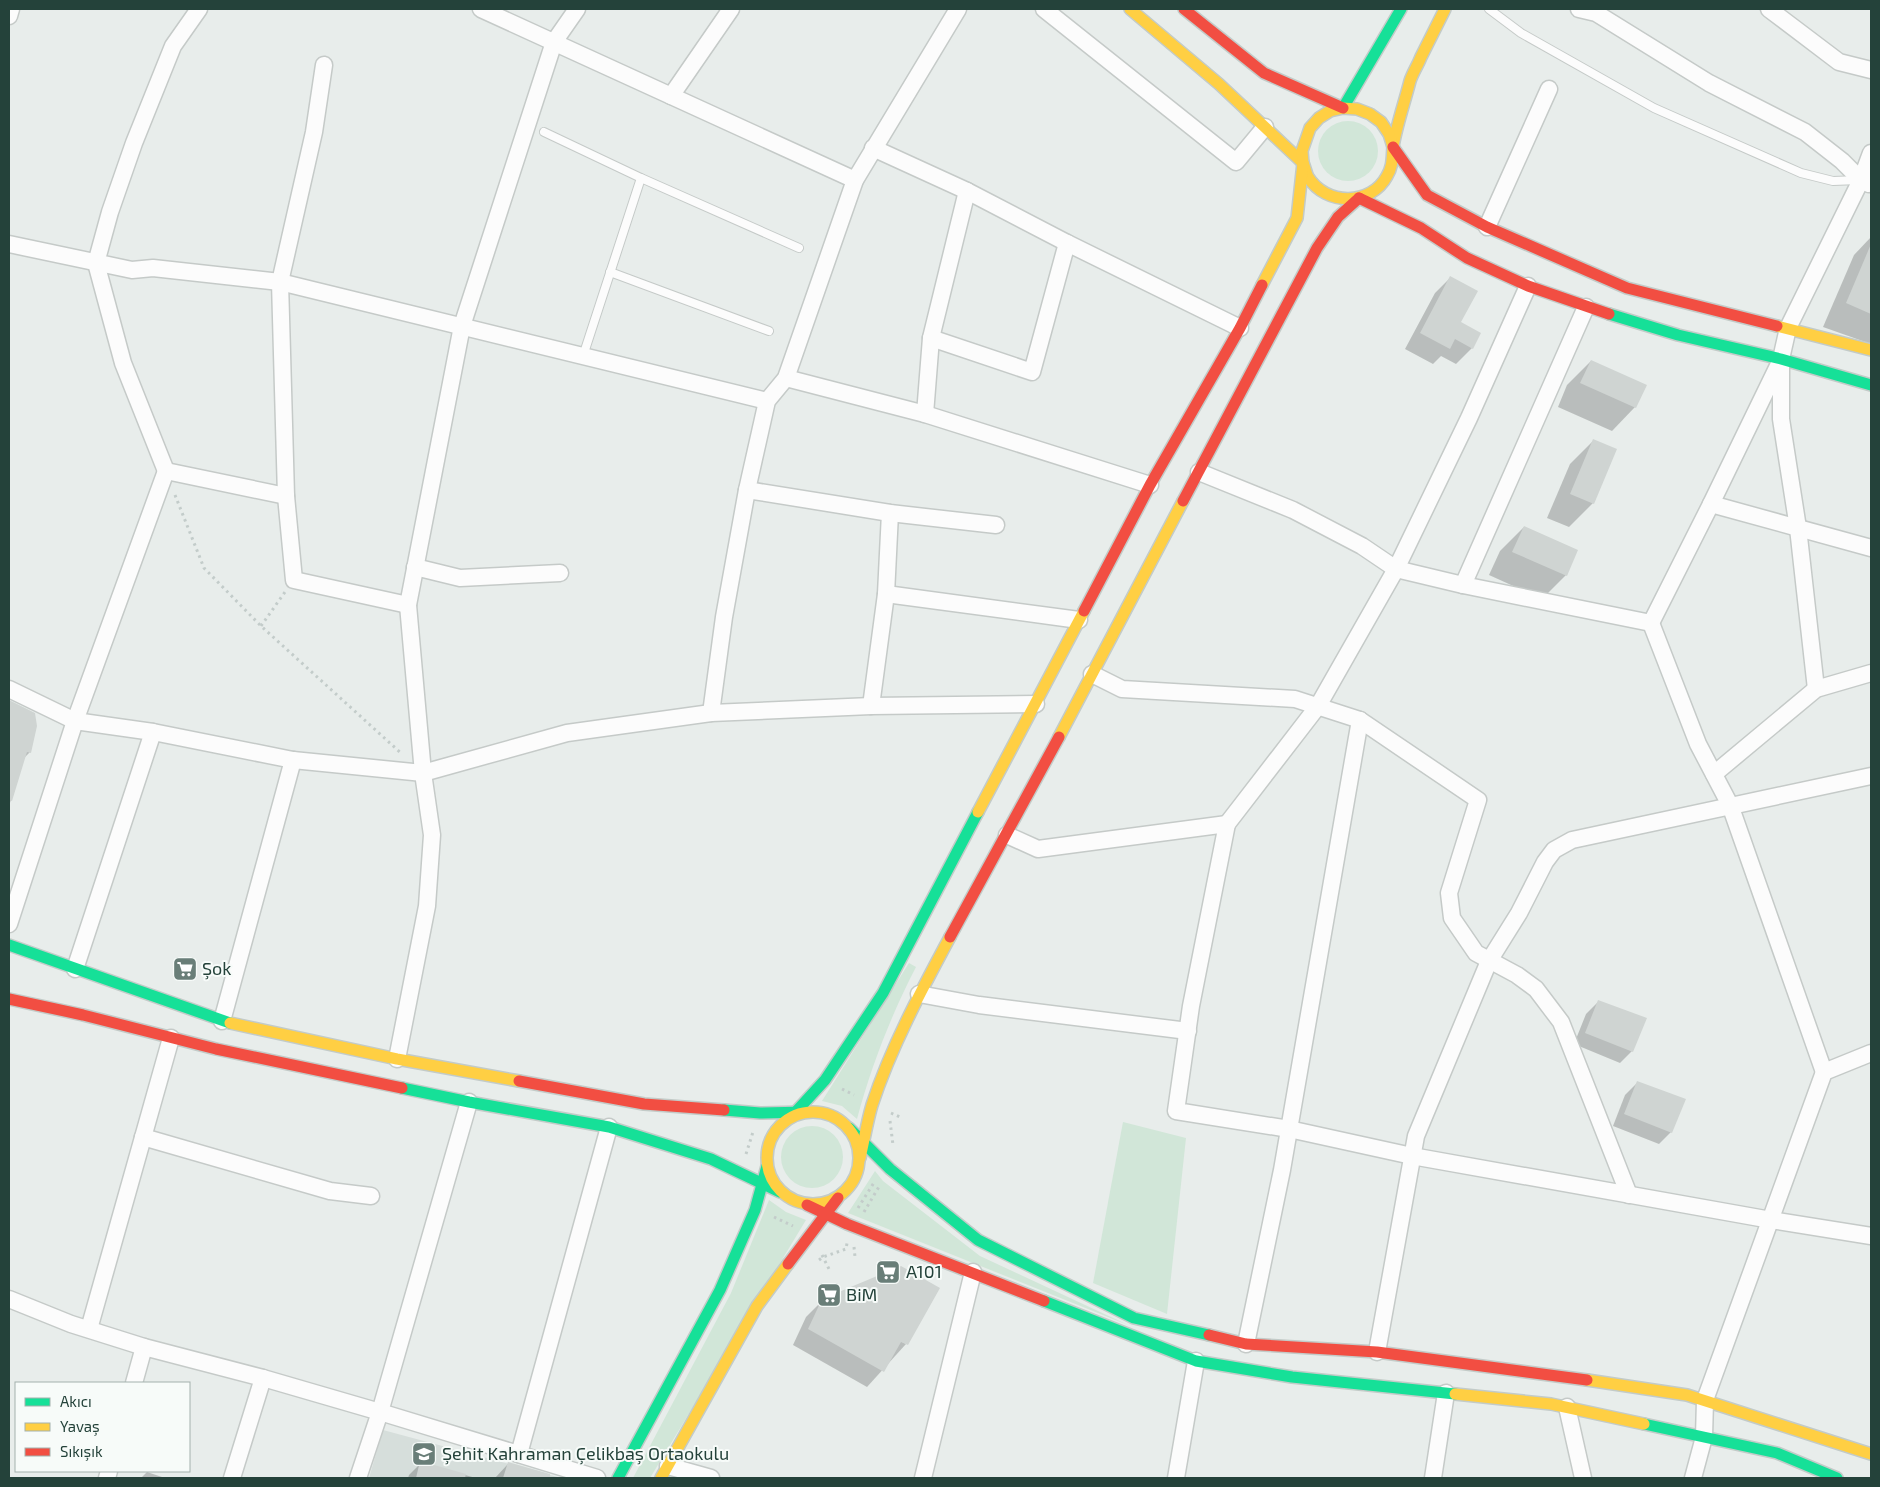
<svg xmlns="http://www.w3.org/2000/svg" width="1880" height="1487" viewBox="0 0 1880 1487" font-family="'Exo 2',sans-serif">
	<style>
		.built { fill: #d6dedb }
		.green { fill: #d1e6d8 }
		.shadow { fill: #0003 }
		.building { fill: #cfd4d2 }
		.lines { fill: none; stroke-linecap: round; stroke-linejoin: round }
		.lane-casing { stroke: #c5cac8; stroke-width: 10 }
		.street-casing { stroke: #c5cac8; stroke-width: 19 }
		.fast-casing { stroke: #c3cbc8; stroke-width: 14 }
		.slow-casing { stroke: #c3cbc8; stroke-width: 14 }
		.jam-casing { stroke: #c3cbc8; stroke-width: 14 }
		.path { stroke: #c3ccca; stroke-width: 3; stroke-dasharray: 2.5 4; stroke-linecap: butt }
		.lane { stroke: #fcfcfc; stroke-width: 8 }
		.street { stroke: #fcfcfc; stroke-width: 16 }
		.fast { stroke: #16e098; stroke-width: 11 }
		.slow { stroke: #ffcf43; stroke-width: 11 }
		.jam { stroke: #f24e42; stroke-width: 11 }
		.labels { text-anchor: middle; stroke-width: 4; stroke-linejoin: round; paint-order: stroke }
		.poi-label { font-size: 18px; fill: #24423a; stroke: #f7fbf9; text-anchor: start }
	</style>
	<rect width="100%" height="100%" fill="#e8edeb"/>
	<polygon class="built" points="383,1430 561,1478 369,1478"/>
	<g class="green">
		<circle cx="1348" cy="151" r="30"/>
		<path d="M909,963l7,4c-25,48 -45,100 -59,152l-15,-13 -20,-5z"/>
		<polygon points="1123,1122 1186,1138 1167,1314 1093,1283"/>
		<circle cx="812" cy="1157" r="31"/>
		<polygon points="875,1171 883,1181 980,1256 1128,1325 848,1213"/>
		<polygon points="769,1200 786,1212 806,1220 650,1478 633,1478 731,1293"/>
	</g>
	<g class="shadow">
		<polygon points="1871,237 1871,344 1823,327 1854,255"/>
		<polygon points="1450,278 1459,323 1472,348 1456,364 1441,356 1433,364 1405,349 1435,293"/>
		<polygon points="1591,361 1635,407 1612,431 1558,407 1567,385"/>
		<polygon points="1593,441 1593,503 1569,527 1547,518 1570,464"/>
		<polygon points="1524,527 1566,575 1542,599 1489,575 1500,551"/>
		<polygon points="9,701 34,714 30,752 24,758 9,806"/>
		<polygon points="1598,1002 1632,1051 1620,1063 1574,1044 1586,1014"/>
		<polygon points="1637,1083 1671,1132 1659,1144 1613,1126 1625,1095"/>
		<polygon points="823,1300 906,1344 867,1387 793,1345 806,1317"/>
		<polygon points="421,1463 476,1478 408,1478 409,1475"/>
		<polygon points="508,1464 529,1469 526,1478 495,1478"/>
		<polygon points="147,1472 165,1478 141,1478"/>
	</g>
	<g class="building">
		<polygon points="1871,244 1871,314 1846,303"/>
		<polygon points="1450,276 1478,291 1461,322 1481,333 1473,349 1455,339 1450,349 1420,333"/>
		<polygon points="1591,360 1647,385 1636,408 1580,383"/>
		<polygon points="1593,439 1617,449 1594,504 1570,494"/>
		<polygon points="1524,526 1578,550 1567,576 1512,552"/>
		<polygon points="9,700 35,713 37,726 31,753 27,752 12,801 9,800"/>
		<polygon points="1598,1000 1647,1018 1633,1052 1585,1033"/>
		<polygon points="1637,1081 1686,1099 1672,1133 1624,1114"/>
		<polygon points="901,1266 940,1288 908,1345 901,1342 884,1372 808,1329 822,1299"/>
		<polygon points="420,1461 466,1474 465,1478 416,1478"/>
		<polygon points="508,1462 550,1474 550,1478 503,1478"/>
	</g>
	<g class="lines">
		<defs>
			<g id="lane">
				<polyline points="1489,9 1521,33 1654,108 1801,173 1833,181 1859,180"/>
				<polyline points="544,132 641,178 799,248"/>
				<polyline points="610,272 769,331"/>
				<polyline points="583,356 641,178"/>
			</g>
			<g id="street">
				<polyline points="481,9 855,180"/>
				<polyline points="1044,9 1236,162 1265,127"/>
				<polyline points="1579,9 1596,13 1709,83 1805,132 1842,161 1861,180 1869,184"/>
				<polyline points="1769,9 1839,62 1871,70"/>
				<polyline points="9,16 11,9"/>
				<polyline points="324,65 314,132 280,282 286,496 294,580 408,605"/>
				<polyline points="671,96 731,9"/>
				<polyline points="873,148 967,191 1067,243 1240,328"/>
				<polyline points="1487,227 1549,89"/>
				<polyline points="9,244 132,270 153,268 280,282 767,401"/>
				<polyline points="931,338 1032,372 1067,243"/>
				<polyline points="786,378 925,414 1150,485"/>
				<polyline points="925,414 931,338 967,191"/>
				<polyline points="166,471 123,363 96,263 110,212 134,143 173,46 199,9"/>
				<polyline points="1199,472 1293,510 1362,546 1396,569 1463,585 1651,623 1711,504 1871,548"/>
				<polyline points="747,490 890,513 996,525"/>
				<polyline points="1711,504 1779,364"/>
				<polyline points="415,567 460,578 560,573"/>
				<polyline points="1463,585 1586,307"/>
				<polyline points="886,594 1079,620"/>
				<polyline points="1651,623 1698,744 1730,805 1824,1072"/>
				<polyline points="1092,674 1122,689 1295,699 1360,720 1478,800 1449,893 1452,918 1476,953 1517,975 1536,989 1561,1022 1629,1195"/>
				<polyline points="9,689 75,721 153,732 293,760 423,773 567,733 711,713 871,706 1036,704"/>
				<polyline points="1816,689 1798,528 1781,419 1781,359 1788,328 1861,180 1871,153"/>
				<polyline points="871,706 886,594 890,513"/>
				<polyline points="711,713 724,617 747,490 767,401 786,378 855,180 958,9"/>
				<polyline points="1714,774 1816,689 1871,673"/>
				<polyline points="1227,824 1318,706 1396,569 1469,418 1528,286"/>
				<polyline points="1007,835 1038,849 1227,824 1191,1006 1176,1111 1289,1129 1412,1156 1771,1220 1871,1236"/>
				<polyline points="9,924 75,721 166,471 286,496"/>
				<polyline points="75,969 153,732"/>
				<polyline points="919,994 979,1005 1188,1031"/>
				<polyline points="222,1021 293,760"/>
				<polyline points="397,1059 427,906 432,835 423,773 408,605 462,326 554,42 577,9"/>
				<polyline points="143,1137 330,1191 371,1196"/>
				<polyline points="9,1299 71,1324 144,1347 263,1378 380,1412 597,1478"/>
				<polyline points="89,1329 171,1038"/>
				<polyline points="1246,1344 1282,1170 1360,720"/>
				<polyline points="1377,1352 1416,1136 1489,961 1519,913 1545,862 1554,850 1572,840 1871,776"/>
				<polyline points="134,1383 144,1347"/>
				<polyline points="1567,1407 1583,1478"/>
				<polyline points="519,1454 609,1127"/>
				<polyline points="668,1466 711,1478"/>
				<polyline points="107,1478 109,1471"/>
				<polyline points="232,1478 263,1378"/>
				<polyline points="358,1478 380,1412 469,1102"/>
				<polyline points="923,1478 973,1272"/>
				<polyline points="1176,1478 1196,1361"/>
				<polyline points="1433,1478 1446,1393"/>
				<polyline points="1693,1478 1704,1437 1705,1400 1824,1072 1871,1053"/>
			</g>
			<g id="fast">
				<polyline points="1343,108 1401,9"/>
				<polyline points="1609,314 1678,335 1781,359 1871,385"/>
				<polyline points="9,945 230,1023"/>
				<polyline points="402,1088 469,1102 609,1127 711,1159 780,1192"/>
				<polyline points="724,1110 760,1113 807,1112"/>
				<polyline points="792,1116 825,1080 883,993 978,812"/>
				<polyline points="849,1128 890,1169 978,1240 1134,1318 1209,1335"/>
				<polyline points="1044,1301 1196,1361 1292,1377 1455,1394"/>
				<polyline points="1644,1424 1777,1453 1837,1478"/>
				<polyline points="618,1478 720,1290 755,1210 767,1166"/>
			</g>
			<g id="slow">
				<polyline points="1130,9 1219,84 1303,163"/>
				<path d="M1303,163c2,4 3,10 5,14 18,29 63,29 79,-1 6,-10 5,-18 6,-29 3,-20 12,-46 17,-66 3,-9 8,-16 11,-24 8,-16 16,-32 24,-48"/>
				<polyline points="1262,285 1297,218 1303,163 1302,151 1310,128 1319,118 1330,111 1343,108 1357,109 1370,114 1381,122 1389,134 1393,147"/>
				<polyline points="1777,326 1871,350"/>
				<polyline points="1059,737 1183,501"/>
				<polyline points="978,812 1084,611"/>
				<polyline points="230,1023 397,1059 519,1081"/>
				<circle cx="813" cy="1158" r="46"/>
				<path d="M860,1158c4,-17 7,-36 12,-53 19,-58 49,-114 78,-168"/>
				<polyline points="1587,1380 1687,1395 1871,1454"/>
				<polyline points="1455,1394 1551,1404 1644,1424"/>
				<polyline points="661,1478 757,1306 788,1264"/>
			</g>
			<g id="jam">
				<polyline points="1184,9 1264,73 1343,108"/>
				<polyline points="1393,147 1427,195 1487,227 1627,288 1777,326"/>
				<polyline points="1359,198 1421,228 1467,258 1528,286 1609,314"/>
				<polyline points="1183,501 1317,248 1338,217 1359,198"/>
				<polyline points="1084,611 1150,485 1240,328 1262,285"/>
				<polyline points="950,937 1059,737"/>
				<polyline points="9,999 83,1015 216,1049 402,1088"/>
				<polyline points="519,1081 644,1104 724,1110"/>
				<polyline points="807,1205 847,1224 1044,1301"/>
				<polyline points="788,1264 838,1198"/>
				<polyline points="1209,1335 1246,1344 1377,1352 1587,1380"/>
			</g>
		</defs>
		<use href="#lane" class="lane-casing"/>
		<use href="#street" class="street-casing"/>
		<use href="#fast" class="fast-casing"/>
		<use href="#slow" class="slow-casing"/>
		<use href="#jam" class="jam-casing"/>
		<g class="path">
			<polyline points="175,495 204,568 261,626 402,754"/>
			<polyline points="261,626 285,592"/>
			<polyline points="842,1089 854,1095"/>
			<polyline points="891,1113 900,1117"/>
			<polyline points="890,1121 893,1145"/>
			<polyline points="746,1154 753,1132"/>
			<polyline points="858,1208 875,1181"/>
			<polyline points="864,1212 880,1185"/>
			<polyline points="774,1217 793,1226"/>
			<polyline points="854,1247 855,1257"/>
			<polyline points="822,1255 829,1269"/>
			<polyline points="819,1260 823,1257 846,1249 847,1243"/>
		</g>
		<use href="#lane" class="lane"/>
		<use href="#street" class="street"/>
		<use href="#fast" class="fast"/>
		<use href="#slow" class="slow"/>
		<use href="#jam" class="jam"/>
	</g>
	<defs>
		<symbol id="supermarket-square" viewBox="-11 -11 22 22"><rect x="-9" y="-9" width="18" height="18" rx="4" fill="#697e78" stroke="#f7fbf9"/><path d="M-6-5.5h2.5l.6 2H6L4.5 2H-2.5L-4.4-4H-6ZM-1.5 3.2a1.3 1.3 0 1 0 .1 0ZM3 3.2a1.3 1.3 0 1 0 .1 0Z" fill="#fff"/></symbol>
		<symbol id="school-square" viewBox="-11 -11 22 22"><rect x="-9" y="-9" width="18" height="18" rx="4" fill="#697e78" stroke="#f7fbf9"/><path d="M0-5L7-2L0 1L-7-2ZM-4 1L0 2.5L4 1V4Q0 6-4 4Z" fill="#fff"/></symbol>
	</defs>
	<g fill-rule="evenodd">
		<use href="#supermarket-square" x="171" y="955" width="28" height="28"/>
		<use href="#supermarket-square" x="874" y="1258" width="28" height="28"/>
		<use href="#supermarket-square" x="815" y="1281" width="28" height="28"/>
		<use href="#school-square" x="410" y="1440" width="28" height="28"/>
	</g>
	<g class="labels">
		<g class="poi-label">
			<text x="202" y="975">Şok</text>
			<text x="906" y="1278">A101</text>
			<text x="846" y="1301">BiM</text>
			<text x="442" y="1460">Şehit Kahraman Çelikbaş Ortaokulu</text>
		</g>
	</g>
	<rect width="1880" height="1487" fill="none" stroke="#24423a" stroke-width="20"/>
	<rect x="15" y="1382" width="175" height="90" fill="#f7fbf9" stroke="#a3b1ad"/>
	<rect x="25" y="1398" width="25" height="8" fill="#16e098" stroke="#a3b1ad"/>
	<text x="60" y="1407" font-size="15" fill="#24423a">Akıcı</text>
	<rect x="25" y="1423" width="25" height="8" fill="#ffcf43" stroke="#a3b1ad"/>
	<text x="60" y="1432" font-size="15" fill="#24423a">Yavaş</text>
	<rect x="25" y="1448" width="25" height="8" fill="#f24e42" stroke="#a3b1ad"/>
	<text x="60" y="1457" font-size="15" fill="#24423a">Sıkışık</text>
</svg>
